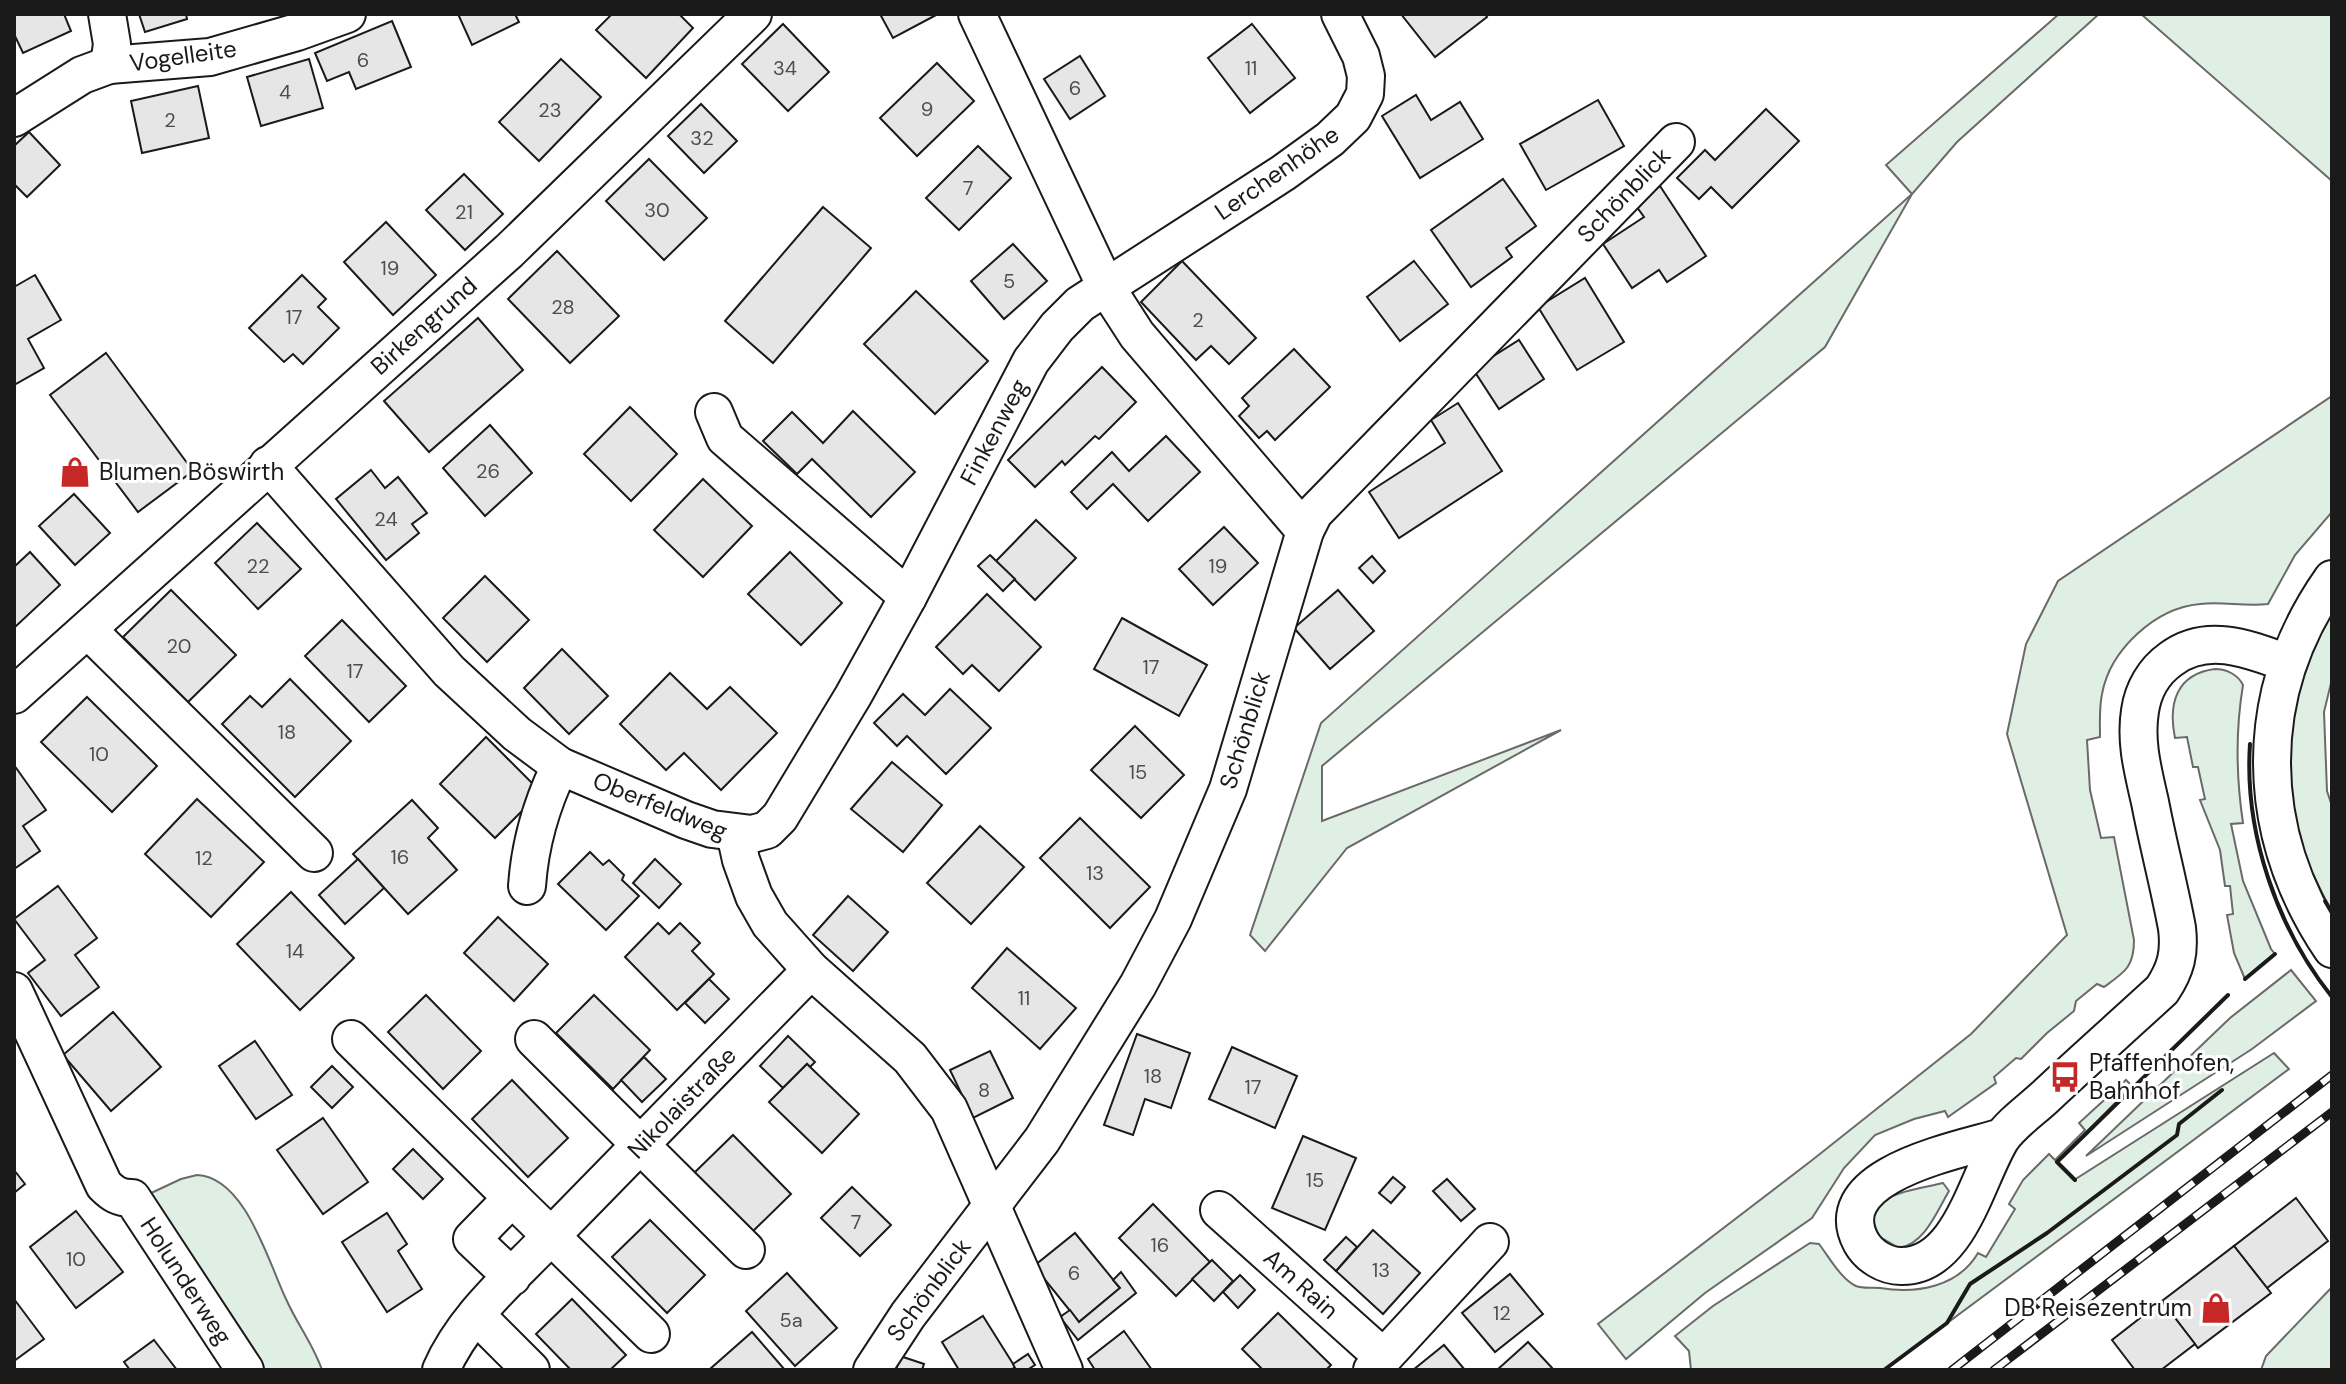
<svg xmlns="http://www.w3.org/2000/svg" width="2346" height="1384" viewBox="0 0 2346 1384" font-family="'DM Sans',sans-serif">
	<style>
		.green { fill: #e0efe3; stroke: #6a6a6a; stroke-width: 2 }
		.building { fill: #e6e6e6; stroke: #1a1a1a; stroke-width: 2 }
		.lines { fill: none; stroke-linecap: round; stroke-linejoin: round }
		.minor-casing { stroke: #1a1a1a; stroke-width: 40 }
		.minor { stroke: #fff; stroke-width: 36 }
		.rail-casing { stroke: #1a1a1a; stroke-width: 9 }
		.rail { stroke: #fff; stroke-width: 6; stroke-dasharray: 18; stroke-linecap: butt }
		.wall { stroke: #1a1a1a; stroke-width: 4 }
		.labels { text-anchor: middle; stroke-width: 6; stroke-linejoin: round; paint-order: stroke }
		.number-label { font-size: 20px; fill: #4d4d4d }
		.street-label { font-size: 24px; fill: #1a1a1a; stroke: #fff }
		.poi-label { font-size: 24px; fill: #1a1a1a; stroke: #fff; text-anchor: start }
	</style>
	<rect width="100%" height="100%" fill="#fff"/>
	<g class="green">
		<polygon points="2059,14 2099,14 1957,142 1912,194 1825,347 1322,766 1322,821 1561,730 1347,848 1265,951 1250,935 1321,723 1912,194 1886,165"/>
		<polygon points="2141,14 2332,14 2332,181"/>
		<path d="M2332,396v116l-37,43 -27,49c-23,3 -46,-3 -68,0 -45,4 -90,46 -98,90 -3,14 -2,29 -2,43l-13,3 3,50 11,48 13,-1 20,103c0,27 -9,32 -30,47l-7,-3 -21,17 -2,10 -27,22 -26,26 -5,-1 -22,19 2,6 -48,34 -3,-6 -31,8 -39,16 -31,33 -32,50 -107,75 -79,66 -28,-35 213,-163 160,-127 96,-99 -60,-201 19,-90 32,-63z"/>
		<polygon points="2332,609 2332,679 2324,712 2327,791 2332,806 2332,913 2306,860 2291,811 2289,739 2306,656"/>
		<path d="M2215,669c12,0 23,6 28,16 -8,48 -7,91 0,138l-12,1 12,57 28,68 4,5 -30,25 -11,-26 -7,-38 6,-1 -3,-28h-5l-5,-36 -20,-50 5,-1 -7,-32h-5l-6,-30 -12,1c-7,-34 1,-64 40,-69z"/>
		<polygon points="2291,970 2316,1001 2252,1049 2086,1156 2230,1018"/>
		<path d="M2274,1053l15,16 -405,301h-193l-2,-19 -14,-15 38,-30 97,-63 9,1c10,13 22,35 37,42 7,3 17,1 24,2 37,6 78,-1 98,-35l8,4 29,-48 -6,-5 14,-24 26,-26 6,6 30,-30 -6,-7 47,-43 6,6 -75,76 17,18z"/>
		<path d="M197,1175c48,2 71,86 89,124 11,25 27,45 36,71h-62l-111,-176 32,-15z"/>
		<path d="M1943,1183l6,8c-12,20 -24,53 -50,57l-19,-11c-27,-43 37,-47 63,-54z"/>
		<polygon points="2332,1287 2332,1370 2261,1370 2266,1356"/>
	</g>
	<g class="building">
		<polygon points="14,14 64,14 71,31 23,53 14,34"/>
		<polygon points="139,14 186,14 187,19 145,32"/>
		<polygon points="458,14 515,14 519,22 472,45"/>
		<polygon points="612,14 679,14 693,28 646,78 596,30"/>
		<polygon points="880,14 938,14 893,38"/>
		<polygon points="1401,14 1485,14 1487,17 1435,57"/>
		<polygon points="392,21 411,67 356,89 349,72 327,81 315,53"/>
		<polygon points="783,24 829,72 788,111 742,64"/>
		<polygon points="1252,24 1295,78 1250,113 1208,58"/>
		<polygon points="1080,56 1105,96 1070,119 1044,79"/>
		<polygon points="309,59 323,108 261,126 247,77"/>
		<polygon points="561,59 601,97 539,161 499,122"/>
		<polygon points="937,63 974,101 917,156 880,118"/>
		<polygon points="198,86 209,138 142,153 131,101"/>
		<polygon points="1416,95 1431,120 1460,102 1483,139 1420,178 1382,116"/>
		<polygon points="1598,100 1624,146 1546,190 1520,144"/>
		<polygon points="701,104 737,141 704,173 668,136"/>
		<polygon points="1766,109 1799,141 1732,208 1711,187 1699,199 1677,178 1705,150 1715,160"/>
		<polygon points="29,132 60,165 27,197 14,184 14,146"/>
		<polygon points="978,146 1011,178 959,230 926,198"/>
		<polygon points="649,159 707,218 664,260 606,201"/>
		<polygon points="464,174 503,214 465,250 426,210"/>
		<polygon points="1503,179 1536,226 1506,248 1512,257 1471,287 1431,230"/>
		<polygon points="1660,186 1706,256 1667,282 1659,270 1632,288 1603,244 1644,217 1634,203"/>
		<polygon points="823,207 871,248 773,363 725,321"/>
		<polygon points="386,222 436,275 393,315 344,262"/>
		<polygon points="1013,244 1047,281 1004,319 971,281"/>
		<polygon points="557,251 619,316 570,363 508,299"/>
		<polygon points="1182,261 1256,338 1229,364 1211,346 1196,360 1141,302"/>
		<polygon points="1414,261 1448,304 1400,341 1367,297"/>
		<polygon points="35,275 61,320 28,339 44,368 14,385 14,287"/>
		<polygon points="302,275 326,299 318,307 339,328 303,364 293,354 284,362 249,328"/>
		<polygon points="1585,278 1624,342 1577,370 1538,307"/>
		<polygon points="916,291 988,361 935,414 864,344"/>
		<polygon points="478,318 523,370 429,452 384,401"/>
		<polygon points="1519,340 1544,379 1499,409 1473,369"/>
		<polygon points="1294,349 1330,387 1275,440 1267,431 1259,438 1239,416 1249,406 1242,398"/>
		<polygon points="106,353 193,471 138,512 50,395"/>
		<polygon points="1102,367 1136,402 1099,439 1095,436 1065,465 1062,461 1035,487 1008,460"/>
		<polygon points="1458,403 1502,471 1399,538 1369,492 1445,443 1431,420"/>
		<polygon points="630,407 677,454 631,501 584,454"/>
		<polygon points="853,411 915,472 871,517 812,459 797,474 763,441 792,412 823,443"/>
		<polygon points="490,425 532,473 485,516 443,468"/>
		<polygon points="1166,436 1200,472 1148,521 1113,484 1087,509 1071,492 1112,452 1129,471"/>
		<polygon points="371,470 385,488 398,477 427,513 412,524 419,533 386,560 336,499"/>
		<polygon points="703,479 752,526 703,577 654,530"/>
		<polygon points="74,494 110,533 75,565 39,526"/>
		<polygon points="1036,520 1076,558 1035,600 996,561"/>
		<polygon points="257,523 301,569 258,609 215,563"/>
		<polygon points="1224,527 1258,563 1213,605 1179,569"/>
		<polygon points="30,552 60,585 14,628 14,567"/>
		<polygon points="790,552 842,603 801,645 748,594"/>
		<polygon points="990,555 1015,579 1003,591 978,566"/>
		<polygon points="1372,556 1385,571 1373,583 1359,568"/>
		<polygon points="485,576 529,620 487,662 443,618"/>
		<polygon points="171,590 236,655 188,702 123,637"/>
		<polygon points="1338,590 1374,631 1330,669 1294,628"/>
		<polygon points="987,594 1041,647 999,691 972,665 963,674 936,647"/>
		<polygon points="1122,618 1207,665 1179,716 1094,669"/>
		<polygon points="342,620 406,686 369,722 305,656"/>
		<polygon points="562,649 608,696 569,734 524,688"/>
		<polygon points="670,673 707,709 730,687 777,733 721,790 684,753 666,770 620,724"/>
		<polygon points="290,679 351,741 295,797 222,724 250,696 262,707"/>
		<polygon points="950,689 991,728 946,774 907,736 897,746 874,723 903,694 925,715"/>
		<polygon points="87,697 157,766 112,812 41,742"/>
		<polygon points="1135,726 1184,775 1141,818 1091,770"/>
		<polygon points="486,737 541,792 495,838 440,784"/>
		<polygon points="892,762 942,805 903,852 851,809"/>
		<polygon points="14,765 46,810 23,826 40,851 14,869"/>
		<polygon points="197,799 264,862 211,917 145,854"/>
		<polygon points="412,800 438,828 428,838 457,870 408,914 353,854"/>
		<polygon points="1080,818 1150,887 1110,928 1040,858"/>
		<polygon points="980,826 1024,867 971,924 927,883"/>
		<polygon points="590,852 603,865 609,860 624,875 622,880 639,896 606,930 558,884"/>
		<polygon points="358,859 384,888 345,924 319,895"/>
		<polygon points="655,859 681,884 659,908 633,883"/>
		<polygon points="58,886 97,938 75,955 99,987 61,1016 28,973 45,960 14,919"/>
		<polygon points="291,892 354,958 300,1010 237,944"/>
		<polygon points="848,896 888,932 853,971 813,935"/>
		<polygon points="498,917 548,964 514,1001 464,953"/>
		<polygon points="658,923 669,934 680,923 700,943 692,951 714,974 677,1010 625,957"/>
		<polygon points="1007,948 1076,1008 1040,1049 972,988"/>
		<polygon points="709,979 729,999 705,1023 685,1003"/>
		<polygon points="426,995 481,1051 443,1089 388,1032"/>
		<polygon points="594,995 650,1050 613,1089 556,1033"/>
		<polygon points="113,1012 161,1067 111,1111 63,1055"/>
		<polygon points="1137,1034 1190,1053 1171,1108 1145,1099 1133,1135 1104,1125"/>
		<polygon points="788,1036 815,1062 810,1067 807,1064 783,1088 760,1066"/>
		<polygon points="255,1041 292,1095 256,1119 219,1066"/>
		<polygon points="1232,1047 1297,1076 1275,1128 1209,1099"/>
		<polygon points="990,1051 1013,1098 973,1118 950,1070"/>
		<polygon points="644,1057 666,1079 642,1102 621,1080"/>
		<polygon points="807,1064 859,1114 822,1153 769,1102"/>
		<polygon points="332,1066 353,1087 332,1108 311,1087"/>
		<polygon points="512,1080 568,1138 528,1177 472,1119"/>
		<polygon points="323,1118 368,1182 323,1214 277,1150"/>
		<polygon points="733,1135 791,1194 751,1233 693,1174"/>
		<polygon points="1303,1136 1356,1158 1325,1230 1272,1208"/>
		<polygon points="413,1149 443,1179 423,1199 393,1169"/>
		<polygon points="14,1170 25,1184 14,1193"/>
		<polygon points="1393,1177 1405,1187 1391,1203 1379,1193"/>
		<polygon points="1447,1179 1475,1209 1461,1221 1433,1191"/>
		<polygon points="852,1187 891,1225 860,1256 821,1218"/>
		<polygon points="2296,1198 2328,1241 2267,1288 2234,1246"/>
		<polygon points="1153,1204 1210,1262 1176,1296 1119,1238"/>
		<polygon points="76,1211 123,1272 76,1308 30,1247"/>
		<polygon points="387,1213 407,1244 398,1251 422,1289 387,1312 342,1242"/>
		<polygon points="650,1220 705,1275 667,1313 612,1257"/>
		<polygon points="1373,1230 1420,1273 1383,1314 1336,1271"/>
		<polygon points="1075,1233 1120,1288 1079,1322 1034,1266"/>
		<polygon points="1346,1237 1357,1247 1336,1271 1324,1260"/>
		<polygon points="2234,1246 2271,1293 2198,1348 2162,1301"/>
		<polygon points="1212,1260 1233,1281 1214,1301 1192,1279"/>
		<polygon points="1121,1272 1136,1293 1078,1340 1060,1317 1070,1310 1079,1322 1120,1288 1113,1280"/>
		<polygon points="787,1273 837,1328 795,1366 746,1311"/>
		<polygon points="1510,1274 1543,1314 1495,1352 1462,1313"/>
		<polygon points="1240,1275 1255,1290 1238,1308 1223,1292"/>
		<polygon points="14,1299 44,1339 14,1361"/>
		<polygon points="572,1299 626,1355 610,1370 571,1370 536,1334"/>
		<polygon points="2162,1301 2195,1344 2161,1370 2135,1370 2112,1340"/>
		<polygon points="1278,1313 1331,1365 1326,1370 1263,1370 1242,1349"/>
		<polygon points="983,1316 1015,1367 1011,1370 959,1370 942,1342"/>
		<polygon points="1124,1331 1152,1370 1095,1370 1088,1359"/>
		<polygon points="752,1332 785,1370 710,1370 710,1369"/>
		<polygon points="154,1340 177,1370 130,1370 124,1362"/>
		<polygon points="1528,1342 1554,1370 1497,1370"/>
		<polygon points="1444,1345 1465,1370 1413,1370"/>
		<polygon points="1028,1354 1035,1365 1027,1370 1016,1370 1013,1364"/>
		<polygon points="900,1356 924,1364 922,1370 896,1370"/>
	</g>
	<g class="lines">
		<defs>
			<g id="minor">
				<polyline points="977,14 1106,287 1137,335 1305,531"/>
				<polyline points="109,65 210,57 297,32 347,14"/>
				<polyline points="14,118 82,75 109,65 112,44 107,14"/>
				<polyline points="714,412 725,438 908,597"/>
				<polyline points="268,465 449,671 517,734 560,766 686,820 712,829 752,834 767,830 780,817 853,696 908,597 1031,361 1057,327 1080,304 1283,173 1330,139 1353,117 1365,94 1366,76 1361,56 1340,14"/>
				<path d="M2332,579c-81,115 -79,253 0,370"/>
				<polyline points="88,630 314,853"/>
				<polyline points="14,695 509,251 753,14"/>
				<polyline points="735,833 741,860 754,896 770,924 811,970 910,1058 949,1109 1064,1370"/>
				<path d="M527,886c3,-43 14,-81 33,-120"/>
				<path d="M14,991l90,194c9,9 15,13 28,13l113,172"/>
				<polyline points="351,1039 512,1198"/>
				<polyline points="534,1039 746,1250"/>
				<path d="M2002,1137c-41,13 -177,37 -141,105 8,14 24,24 40,24 58,1 75,-86 100,-127 10,-15 30,-29 44,-42 38,-36 78,-71 117,-107 14,-21 18,-37 15,-62 -8,-43 -19,-84 -27,-126 -7,-31 -15,-60 -10,-91 3,-21 14,-40 31,-52 36,-27 78,-10 116,4"/>
				<polyline points="1219,1210 1383,1357"/>
				<polyline points="476,1315 531,1370"/>
				<polyline points="651,1334 551,1236 811,970"/>
				<path d="M441,1370c23,-53 70,-92 110,-134l-39,-38 -40,41 40,38"/>
				<polyline points="872,1370 908,1315 1042,1140 1138,985 1173,919 1228,789 1305,531 1314,513 1676,142"/>
				<polyline points="1372,1370 1490,1242"/>
			</g>
		</defs>
		<use href="#minor" class="minor-casing"/>
		<use href="#minor" class="minor"/>
		<defs>
			<g id="rail">
				<polyline points="1952,1370 2332,1075"/>
				<polyline points="1994,1370 2332,1112"/>
			</g>
		</defs>
		<use href="#rail" class="rail-casing"/>
		<use href="#rail" class="rail"/>
		<g class="wall">
			<path d="M2250,744c-6,89 27,184 82,253"/>
			<polyline points="2325,901 2332,913"/>
			<polyline points="2245,979 2275,954"/>
			<polyline points="2075,1180 2057,1162 2228,995"/>
			<polyline points="1884,1370 1947,1323 1970,1284 2047,1233 2177,1135 2179,1124 2222,1090"/>
		</g>
	</g>
	<defs>
		<symbol id="shop-bare" viewBox="-9 -9 18 18"><path d="M-5-2.5h2.3a2.7 3.5 0 0 1 5.4 0H5L5.5 6h-11ZM-1.5-2.5h3a1.5 2.3 0 0 0-3 0Z" fill="#c62828" stroke="#fff" stroke-width="2.5" paint-order="stroke"/></symbol>
		<symbol id="bus-bare" viewBox="-9 -9 18 18"><path d="M-5-6H5V4H4V6H2V4H-2V6H-4V4H-5ZM-3.5-4V0h7V-4ZM-3.5 1.2v1.5H-2V1.2ZM2 1.2v1.5H3.5V1.2Z" fill="#c62828" stroke="#fff" stroke-width="2.5" paint-order="stroke"/></symbol>
	</defs>
	<g fill-rule="evenodd">
		<use href="#shop-bare" x="53" y="450" width="44" height="44"/>
		<use href="#bus-bare" x="2043" y="1055" width="44" height="44"/>
		<use href="#shop-bare" x="2194" y="1286" width="44" height="44"/>
	</g>
	<g class="labels">
		<g class="number-label">
			<text x="363" y="67">6</text>
			<text x="785" y="75">34</text>
			<text x="1251" y="75">11</text>
			<text x="1075" y="95">6</text>
			<text x="285" y="99">4</text>
			<text x="927" y="116">9</text>
			<text x="550" y="117">23</text>
			<text x="170" y="127">2</text>
			<text x="702" y="145">32</text>
			<text x="968" y="195">7</text>
			<text x="657" y="217">30</text>
			<text x="464" y="219">21</text>
			<text x="390" y="275">19</text>
			<text x="1009" y="288">5</text>
			<text x="563" y="314">28</text>
			<text x="294" y="324">17</text>
			<text x="1198" y="327">2</text>
			<text x="488" y="478">26</text>
			<text x="386" y="526">24</text>
			<text x="258" y="573">22</text>
			<text x="1218" y="573">19</text>
			<text x="179" y="653">20</text>
			<text x="1151" y="674">17</text>
			<text x="355" y="678">17</text>
			<text x="287" y="739">18</text>
			<text x="99" y="761">10</text>
			<text x="1138" y="779">15</text>
			<text x="400" y="864">16</text>
			<text x="204" y="865">12</text>
			<text x="1095" y="880">13</text>
			<text x="295" y="958">14</text>
			<text x="1024" y="1005">11</text>
			<text x="1153" y="1083">18</text>
			<text x="1253" y="1094">17</text>
			<text x="984" y="1097">8</text>
			<text x="1315" y="1187">15</text>
			<text x="856" y="1229">7</text>
			<text x="1160" y="1252">16</text>
			<text x="76" y="1266">10</text>
			<text x="1381" y="1277">13</text>
			<text x="1074" y="1280">6</text>
			<text x="1502" y="1320">12</text>
			<text x="791" y="1327">5a</text>
		</g>
		<g class="street-label">
			<text transform="translate(183 56) rotate(-8)" y="8">Vogelleite</text>
			<text transform="translate(1277 173) rotate(-35)" y="8">Lerchenhöhe</text>
			<text transform="translate(1624 195) rotate(-46)" y="8">Schönblick</text>
			<text transform="translate(424 326) rotate(-42)" y="8">Birkengrund</text>
			<text transform="translate(994 432) rotate(-62)" y="8">Finkenweg</text>
			<text transform="translate(1245 730) rotate(-73)" y="8">Schönblick</text>
			<text transform="translate(660 806) rotate(22)" y="8">Oberfeldweg</text>
			<text transform="translate(682 1103) rotate(-46)" y="8">Nikolaistraße</text>
			<text transform="translate(186 1281) rotate(57)" y="8">Holunderweg</text>
			<text transform="translate(1301 1284) rotate(42)" y="8">Am Rain</text>
			<text transform="translate(929 1290) rotate(-53)" y="8">Schönblick</text>
		</g>
		<g class="poi-label">
			<text x="99" y="480">Blumen Böswirth</text>
			<text x="2089" y="1071">Pfaffenhofen,<tspan x="2089" dy="28">Bahnhof</tspan></text>
			<text x="2192" y="1316" text-anchor="end">DB Reisezentrum</text>
		</g>
	</g>
	<rect width="2346" height="1384" fill="none" stroke="#1a1a1a" stroke-width="32"/>
</svg>
